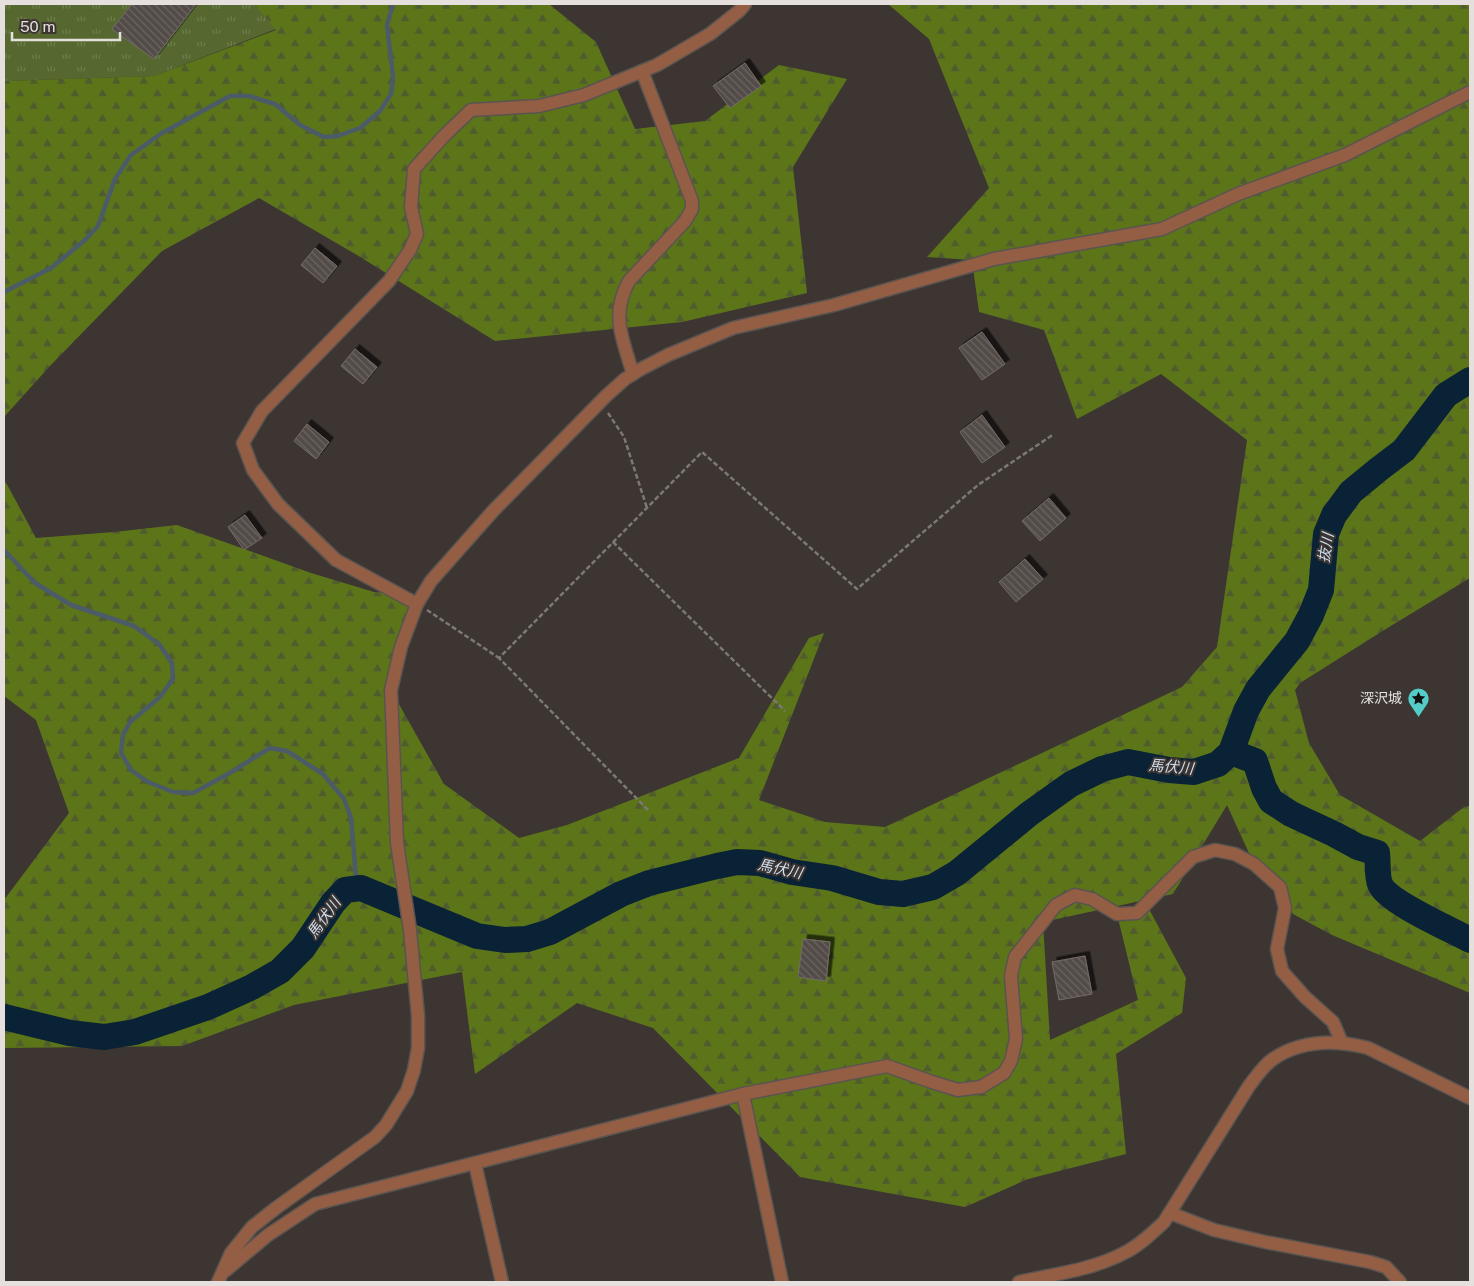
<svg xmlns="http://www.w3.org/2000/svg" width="1474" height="1286" viewBox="0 0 1474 1286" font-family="'Public Sans','Noto Sans JP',sans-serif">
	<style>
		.grass { fill: url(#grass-tufts) }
		.forest { fill: url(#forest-firs) }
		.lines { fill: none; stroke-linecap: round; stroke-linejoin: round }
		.stream { stroke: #4c5b68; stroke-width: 4.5 }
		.river { stroke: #0a2235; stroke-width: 26 }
		.building { fill: url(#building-back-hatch); stroke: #746c69; filter: url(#shadow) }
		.minor-casing { stroke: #5a5451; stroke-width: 15 }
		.path { stroke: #7e7875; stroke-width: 2.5; stroke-dasharray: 5 2.5; stroke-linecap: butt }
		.minor { stroke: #935e44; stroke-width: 12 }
		.labels { text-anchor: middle; stroke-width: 4; stroke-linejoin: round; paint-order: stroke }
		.poi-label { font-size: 14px; fill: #e5e0de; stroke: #3c3532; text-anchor: end }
		.water-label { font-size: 15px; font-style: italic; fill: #cddff0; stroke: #3c3532 }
	</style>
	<defs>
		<pattern id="grass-tufts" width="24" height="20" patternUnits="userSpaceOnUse" patternTransform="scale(1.25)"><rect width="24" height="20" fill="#566830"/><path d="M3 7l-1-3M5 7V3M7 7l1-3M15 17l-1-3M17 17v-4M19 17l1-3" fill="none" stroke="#6e7d4e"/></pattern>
		<pattern id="forest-firs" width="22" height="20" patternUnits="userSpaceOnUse" patternTransform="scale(1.25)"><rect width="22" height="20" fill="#5c7519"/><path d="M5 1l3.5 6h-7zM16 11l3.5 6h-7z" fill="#505c2e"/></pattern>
		<pattern id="building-back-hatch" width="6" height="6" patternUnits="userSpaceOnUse" patternTransform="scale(1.25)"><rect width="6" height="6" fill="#524b47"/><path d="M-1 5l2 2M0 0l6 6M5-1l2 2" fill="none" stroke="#6b6561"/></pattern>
		<filter id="shadow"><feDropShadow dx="4.5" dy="-4.5" stdDeviation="0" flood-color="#0009"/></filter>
	</defs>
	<rect width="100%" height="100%" fill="#3c3532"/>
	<polygon class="grass" points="4,4 256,4 276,29 154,76 4,81"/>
	<g class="forest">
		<polygon points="254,4 549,4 596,42 635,129 705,121 779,65 847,79 793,167 807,293 682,322 495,341 357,255 259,198 162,251 49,367 4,417 4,81 154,76 276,30"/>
		<polygon points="888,4 1470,4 1470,578 1389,627 1300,683 1295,690 1309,743 1340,795 1420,841 1464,807 1470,806 1470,993 1332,935 1293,914 1254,864 1227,805 1173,894 1043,922 1050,1040 1138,1000 1117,914 1149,909 1186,978 1182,1013 1116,1054 1126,1154 1028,1179 965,1207 800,1177 653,1028 577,1003 475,1074 462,972 294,1005 182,1046 4,1048 4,900 69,813 36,720 4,696 4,479 36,538 114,532 177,525 311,573 374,592 413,593 391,690 444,784 519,838 567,825 739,758 809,638 824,633 759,800 825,822 885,827 1182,687 1217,647 1247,440 1161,374 1077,419 1044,330 979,312 972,260 927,257 989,188 929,39"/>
	</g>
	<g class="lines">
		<g class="stream">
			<polyline points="4,292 51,268 85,240 98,226 115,179 131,155 162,133 230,96 249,96 275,104 300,125 324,137 338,136 360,128 380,111 391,94 393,77 387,25 393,4"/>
			<polyline points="4,550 35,583 71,605 134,626 159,644 172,663 173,679 160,697 130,722 123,735 121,753 131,770 148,782 173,792 193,793 228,774 270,748 287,751 323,774 344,799 351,818 357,889"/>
		</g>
		<g class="river">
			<path d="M1231,752l24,9 9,27 7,13 20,13 43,20 24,13 19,6c1,8 0,24 3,31 7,18 72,46 90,56"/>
			<polyline points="4,1017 70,1033 104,1037 135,1032 208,1007 252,987 280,971 303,948 333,903 345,890 361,888 477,936 505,940 527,939 550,932 621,894 649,883 717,866 737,862 760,863 792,872 832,878 879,892 903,894 933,887 957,873 1029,814 1071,784 1102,769 1128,762 1169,770 1194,772 1218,764 1231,752 1246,711 1258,689 1297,641 1311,615 1321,590 1326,534 1334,515 1351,492 1379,469 1404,450 1446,395 1470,380"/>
		</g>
	</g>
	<g class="building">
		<polygon points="132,4 196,4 154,59 112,29"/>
		<polygon points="745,63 761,86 730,108 713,86"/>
		<polygon points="315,248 337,266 323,283 301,265"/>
		<polygon points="982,332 1005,364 982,380 959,348"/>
		<polygon points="355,349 377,367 363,384 341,366"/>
		<polygon points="982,415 1005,447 982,463 960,432"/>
		<polygon points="307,424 329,442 316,459 294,441"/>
		<polygon points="1049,498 1066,518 1040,541 1022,521"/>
		<polygon points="245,515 262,538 244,550 228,527"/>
		<polygon points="1025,559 1043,579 1016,602 999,582"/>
		<polygon points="803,939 830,942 826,981 798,977"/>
		<polygon points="1085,956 1092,994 1059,1000 1052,962"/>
	</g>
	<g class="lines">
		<defs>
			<g id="minor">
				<path d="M633,374c-10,-34 -23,-59 -4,-93l56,-60 7,-12v-8l-50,-130"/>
				<polyline points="417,604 336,560 278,504 253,470 243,443 262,411 389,281 410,250 417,234 411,207 414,169 444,136 471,110 539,106 584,95 657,65 710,34 739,11 745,4"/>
				<polyline points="743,1094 782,1282"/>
				<polyline points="475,1164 502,1282"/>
				<polyline points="1170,1213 1214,1230 1265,1242 1370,1262 1386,1267 1400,1282"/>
				<polyline points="225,1271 268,1235 315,1204 743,1094 887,1066 932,1082 958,1090 981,1087 1004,1073 1011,1061 1016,1039 1011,976 1015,957 1056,905 1075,895 1092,899 1117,914 1137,913 1193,857 1215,850 1235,854 1254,864 1280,887 1285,908 1277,949 1282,971 1305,997 1333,1022 1342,1043"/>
				<polyline points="218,1282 231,1253 252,1227 276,1208 375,1137 386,1125 407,1091 414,1070 418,1048 418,1016 410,930 397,843 391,690 401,647 417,604 431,581 493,511 606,396 625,379 641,369 668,355 733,328 834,305 994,259 1162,229 1238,194 1345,155 1470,92"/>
				<path d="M1019,1282c35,-8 73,-12 105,-29 15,-7 28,-20 40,-31l85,-136c7,-9 14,-20 24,-27 28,-19 63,-19 95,-11l102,50"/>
			</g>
		</defs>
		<use href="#minor" class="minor-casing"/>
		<g class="path">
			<polyline points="608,413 624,437 647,508"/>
			<polyline points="613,542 785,711"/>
			<polyline points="427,610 499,658"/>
			<polyline points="648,810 499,658 702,452 857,589 978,485 1054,434"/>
		</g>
		<use href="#minor" class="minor"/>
	</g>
	<defs>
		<symbol id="sight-pin" viewBox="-11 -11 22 30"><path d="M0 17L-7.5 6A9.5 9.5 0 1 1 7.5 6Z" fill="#54cdc7" stroke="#3c3532"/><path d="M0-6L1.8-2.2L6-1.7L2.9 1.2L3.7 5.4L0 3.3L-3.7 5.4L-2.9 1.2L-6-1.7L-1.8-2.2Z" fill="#111"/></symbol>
	</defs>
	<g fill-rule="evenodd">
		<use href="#sight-pin" x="1406" y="686" width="25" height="34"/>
	</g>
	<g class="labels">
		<g class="poi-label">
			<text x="1402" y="703">深沢城</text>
		</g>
		<g class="water-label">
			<text transform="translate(1326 548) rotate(-81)" y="5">抜川</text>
			<text transform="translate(1171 767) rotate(5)" y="5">馬伏川</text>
			<text transform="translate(780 869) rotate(12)" y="5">馬伏川</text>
			<text transform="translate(324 918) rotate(-54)" y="5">馬伏川</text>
		</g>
	</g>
	<rect width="1474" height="1286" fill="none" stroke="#e5e0de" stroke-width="10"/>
	<path d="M12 32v8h108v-8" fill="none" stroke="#e5e0de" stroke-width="2.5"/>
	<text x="20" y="32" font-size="15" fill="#e5e0de" stroke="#3c3532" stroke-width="4" paint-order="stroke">50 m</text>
</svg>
